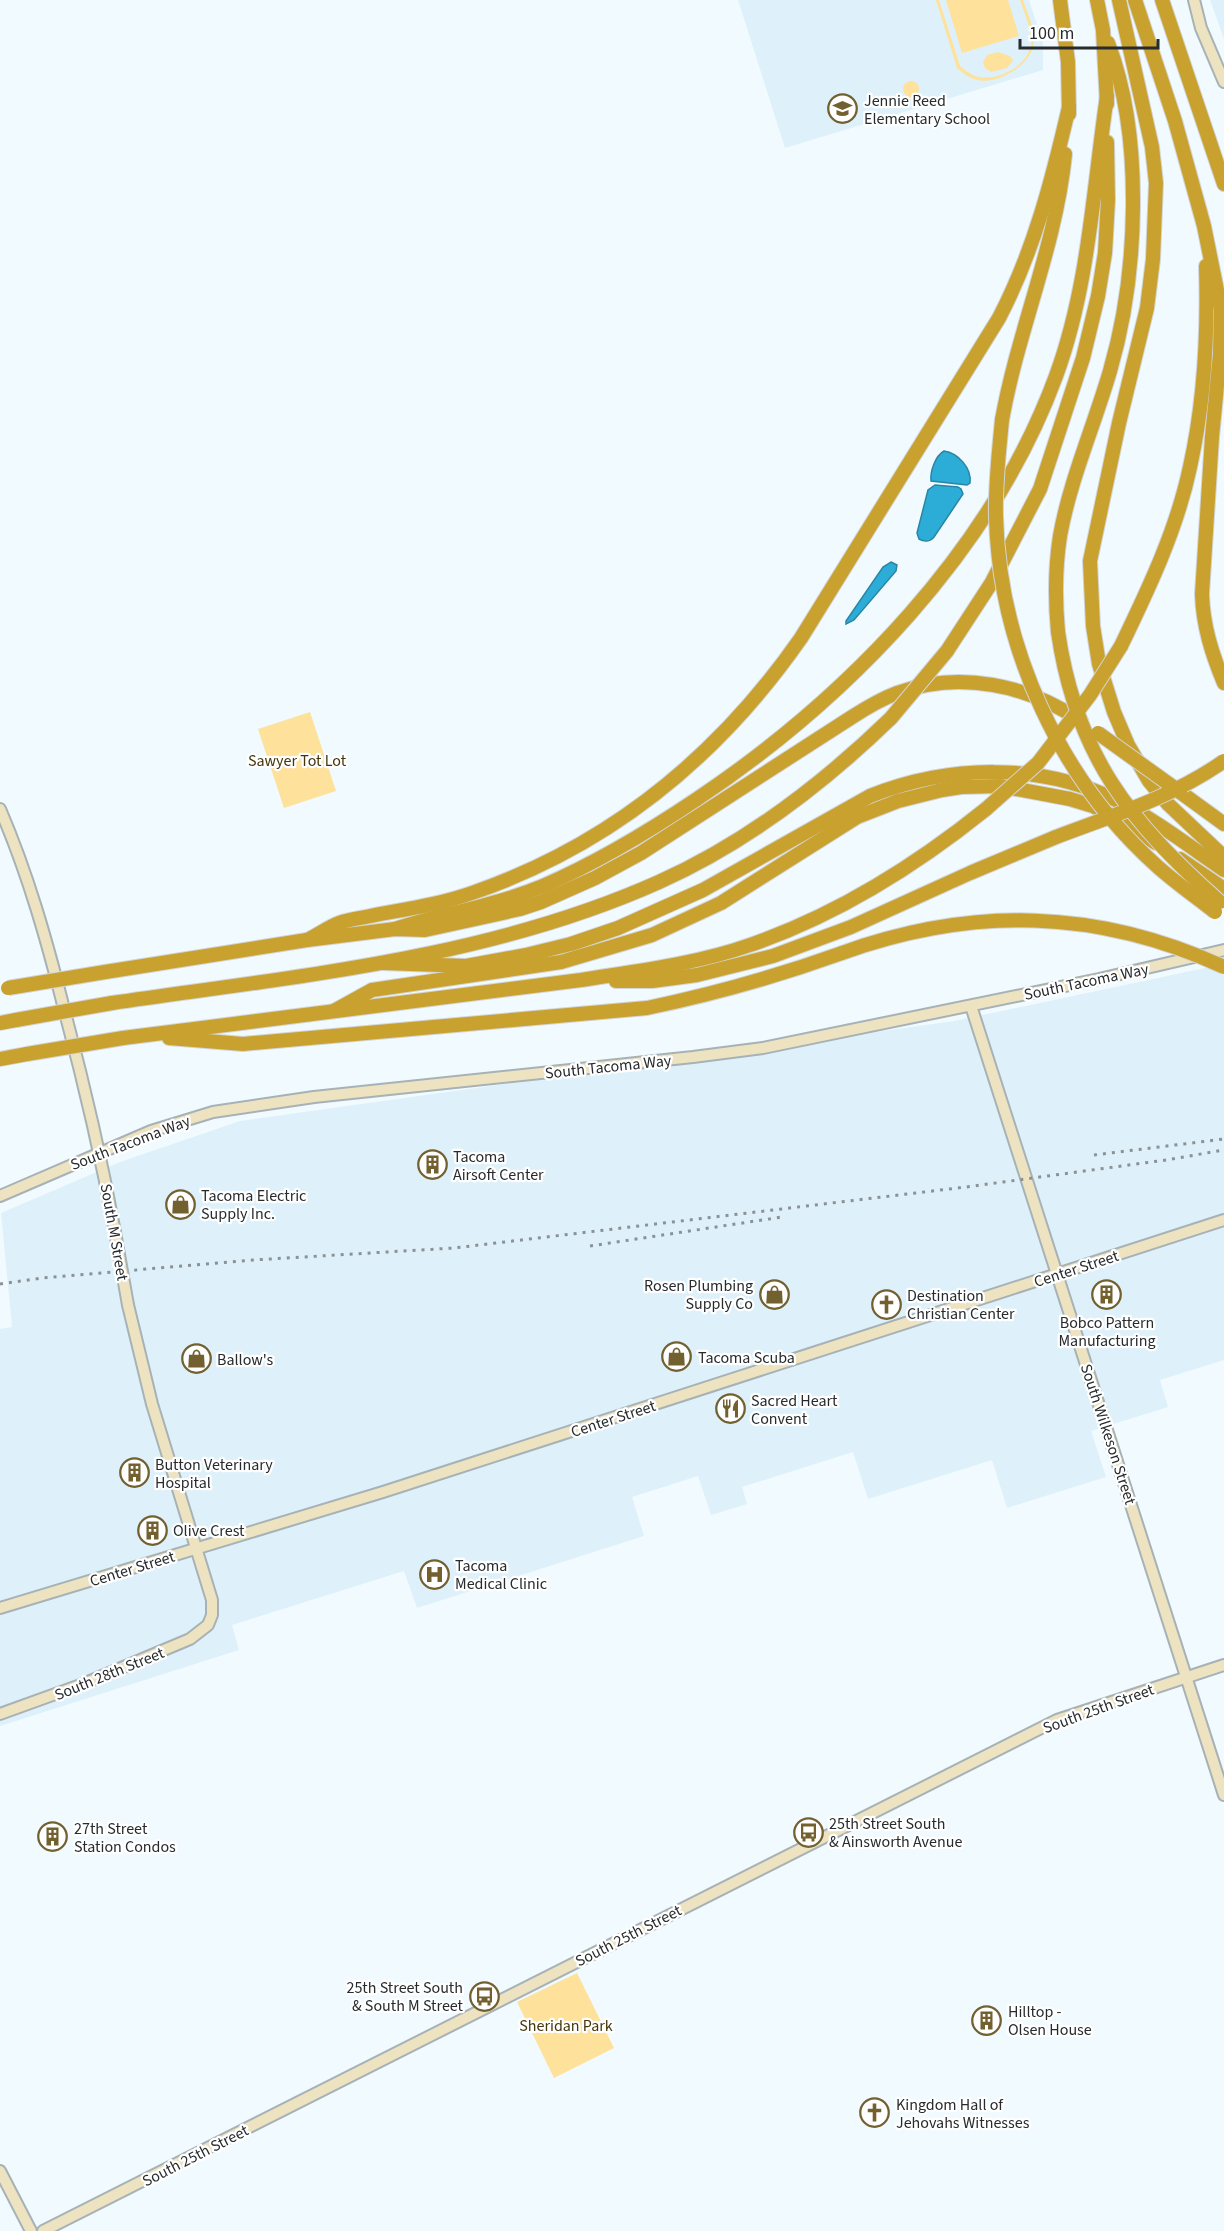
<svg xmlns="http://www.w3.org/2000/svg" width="1224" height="2231" viewBox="0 0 1224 2231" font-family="'Source Sans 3',sans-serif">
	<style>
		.built { fill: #def1fa }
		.green { fill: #fee19a }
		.water { fill: #2badd7; stroke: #2a86a4; stroke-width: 1.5 }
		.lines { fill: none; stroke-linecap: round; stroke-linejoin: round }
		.secondary-casing { stroke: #a7b2b6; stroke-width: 14 }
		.highway-casing { stroke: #d4d5d5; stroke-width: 16 }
		.secondary { stroke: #eee3c1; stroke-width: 10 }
		.highway { stroke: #c8a12f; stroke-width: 14 }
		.rail { stroke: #8b9295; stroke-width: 3; stroke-dasharray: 3 6; stroke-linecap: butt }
		.secondary-bridge-casing { stroke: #a7b2b6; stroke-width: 14; stroke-linecap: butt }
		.highway-bridge-casing { stroke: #d4d5d5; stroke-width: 16; stroke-linecap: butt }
		.secondary-bridge { stroke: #eee3c1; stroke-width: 10 }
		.highway-bridge { stroke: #c8a12f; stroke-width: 14 }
		.labels { text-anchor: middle; stroke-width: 4.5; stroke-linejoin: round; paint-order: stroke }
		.poi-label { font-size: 16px; fill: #272b2d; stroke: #fff; text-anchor: start }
		.park-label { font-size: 16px; fill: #44350a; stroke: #fff }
		.street-label { font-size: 16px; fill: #272b2d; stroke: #fff }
	</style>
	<rect width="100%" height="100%" fill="#f1fafe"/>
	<g class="built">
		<polygon points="738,0 1029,0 1043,43 1043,70 785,148"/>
		<polygon points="1210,0 1224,0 1224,39"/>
		<polygon points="1224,964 1224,1360 1160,1380 1168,1407 1091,1431 1106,1477 1007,1508 992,1460 868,1499 853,1452 742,1487 747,1504 711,1515 698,1476 632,1497 644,1536 417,1608 404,1571 232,1625 239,1650 0,1726 0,1329 12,1327 1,1213 120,1162 240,1121 954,1021"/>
	</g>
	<g class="green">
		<path d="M936,0h3l21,66c6,5 12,10 20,11 20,3 47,-11 51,-32 2,-14 -7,-32 -11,-45h3c4,12 12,29 11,41 -1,24 -36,44 -57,39 -8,-2 -14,-7 -20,-12z"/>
		<polygon points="946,0 1008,0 1019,36 962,53"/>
		<polygon points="998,52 1010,56 1013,61 1007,68 991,72 985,68 983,62 987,55"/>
		<circle cx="911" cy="89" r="8"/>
		<polygon points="310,712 336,791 284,808 258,729"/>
		<polygon points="577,1973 614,2048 554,2078 517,2002"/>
	</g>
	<g class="water">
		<path d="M944,451c14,2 28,17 26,32l-3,2 -36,-4c-1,-9 4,-25 13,-30z"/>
		<path d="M935,485l23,2 3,2 2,5 -29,43c-4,5 -10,5 -15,2l-2,-6 11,-43z"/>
		<polygon points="891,562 897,565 896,571 854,620 846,624 846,621 883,567"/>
	</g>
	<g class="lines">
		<defs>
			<g id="secondary">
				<polyline points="1194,0 1201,28 1224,82"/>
				<path d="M0,809c28,65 47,132 64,200 20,74 37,148 51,223"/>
				<polyline points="971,1006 1224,1795"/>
				<polyline points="0,1196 151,1131 213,1112 314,1097 693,1057 763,1048 1099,979 1224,950"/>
				<polyline points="0,1608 383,1492 1224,1220"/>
				<polyline points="0,1714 83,1684 190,1639 208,1625 212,1615 212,1600 152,1404 128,1305"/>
				<polyline points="0,2171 31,2231"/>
				<polyline points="43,2231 1057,1720 1224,1665"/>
			</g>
			<g id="highway">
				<polyline points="1060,0 1068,62 1069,114"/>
				<polyline points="1097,0 1103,30 1107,104"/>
				<polyline points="1119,0 1152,147 1156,183 1153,259 1147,308 1119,423 1090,561 1093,626 1099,664 1114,712 1128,745 1149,781 1168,804 1224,857"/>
				<path d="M1135,0l40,121 29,105 17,84 -1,44 -8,83 -10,157c1,32 10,60 22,89"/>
				<polyline points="1162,0 1224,184"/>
				<path d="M1002,420c16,-90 54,-174 63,-266"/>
				<path d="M1058,632c-3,-32 -3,-64 2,-96 10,-56 34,-110 50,-165 28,-96 34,-234 -2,-328"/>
				<path d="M1121,646c28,-58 56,-117 69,-179 14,-63 18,-137 16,-201"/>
				<polyline points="947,651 992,582 1040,489 1083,358 1098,296 1105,253 1108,200 1107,142"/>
				<polyline points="1180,792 1224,824"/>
				<polyline points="1180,859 1224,889"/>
				<path d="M395,929c49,-16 100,-23 148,-43 55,-24 105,-54 154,-87 152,-102 295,-249 359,-423 33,-90 37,-186 51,-280"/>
				<path d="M307,940c11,-5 21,-13 32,-17 11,-4 24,-5 36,-8 32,-6 66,-11 97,-22 139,-48 246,-136 329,-255l198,-320c35,-67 53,-138 70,-211"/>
				<path d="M383,963l83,3 60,-11 45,-11 47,-16 85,-38 167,-94c79,-31 169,-34 246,4 38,19 73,46 108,70"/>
				<path d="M105,972l202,-32 88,-11 30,1 95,-21 21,-7 54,-24 46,-25 211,-136c14,-9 29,-18 45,-24 62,-23 131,-8 184,28"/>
				<polyline points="616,981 652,981 697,975 773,956 851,927 970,873 1056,837"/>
				<path d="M112,1003c184,-27 375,-44 547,-121 87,-39 164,-98 232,-164"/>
				<polyline points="334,1011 372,990 561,962 652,935 721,903 857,817 898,801 942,790 961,787 1000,786 1070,799 1093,806 1121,821 1156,843"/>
				<polyline points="0,1023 16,1020"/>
				<path d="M123,1038l458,-58c56,-9 115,-16 169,-35 87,-30 164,-78 236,-136"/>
				<path d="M169,1038l74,6 404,-36c67,-14 131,-32 195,-55"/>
				<polyline points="0,1059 27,1054"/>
			</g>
		</defs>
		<use href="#secondary" class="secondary-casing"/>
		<use href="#highway" class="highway-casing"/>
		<use href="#secondary" class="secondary"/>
		<use href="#highway" class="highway"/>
		<g class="rail">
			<polyline points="1094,1155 1224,1139"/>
			<polyline points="590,1246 782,1217"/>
			<polyline points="0,1284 42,1278 253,1260 454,1248 966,1187 1166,1160 1224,1150"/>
		</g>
		<defs>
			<polyline id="secondary-bridge" points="115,1232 128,1305"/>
			<g id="highway-bridge">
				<path d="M1002,420c-3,32 -7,64 -6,96 3,131 64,264 162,351 18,16 38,30 57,45"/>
				<path d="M1058,632c18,123 71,189 162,270"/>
				<polyline points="891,718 947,651"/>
				<polyline points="1098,733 1180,792"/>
				<polyline points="986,809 1038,763 1090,695 1121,646"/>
				<path d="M1056,837c58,-22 117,-40 168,-76"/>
				<path d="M842,953c131,-47 256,-44 382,14"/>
				<polyline points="8,988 105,972"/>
				<polyline points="16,1020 112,1003"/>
				<polyline points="27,1054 123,1038"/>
			</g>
		</defs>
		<use href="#secondary-bridge" class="secondary-bridge-casing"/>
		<use href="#highway-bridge" class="highway-bridge-casing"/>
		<use href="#secondary-bridge" class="secondary-bridge"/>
		<use href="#highway-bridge" class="highway-bridge"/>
	</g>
	<defs>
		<symbol id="school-ring" viewBox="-11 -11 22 22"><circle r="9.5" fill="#fff" stroke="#73602f" stroke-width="1.5"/><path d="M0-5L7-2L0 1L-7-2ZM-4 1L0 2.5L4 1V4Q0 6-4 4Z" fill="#73602f"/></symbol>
		<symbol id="building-ring" viewBox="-11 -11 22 22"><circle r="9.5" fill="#fff" stroke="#73602f" stroke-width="1.5"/><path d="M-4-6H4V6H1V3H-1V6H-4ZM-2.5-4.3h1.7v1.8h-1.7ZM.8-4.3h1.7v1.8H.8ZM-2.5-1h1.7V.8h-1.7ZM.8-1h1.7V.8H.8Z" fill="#73602f"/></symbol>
		<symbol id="shop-ring" viewBox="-11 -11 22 22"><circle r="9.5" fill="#fff" stroke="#73602f" stroke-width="1.5"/><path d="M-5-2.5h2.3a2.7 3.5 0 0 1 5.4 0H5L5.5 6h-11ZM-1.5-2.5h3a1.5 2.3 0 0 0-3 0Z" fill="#73602f"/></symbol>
		<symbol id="church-ring" viewBox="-11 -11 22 22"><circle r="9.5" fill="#fff" stroke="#73602f" stroke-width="1.5"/><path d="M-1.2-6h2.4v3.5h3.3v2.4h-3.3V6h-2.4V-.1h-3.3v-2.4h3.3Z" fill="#73602f"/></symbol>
		<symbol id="restaurant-ring" viewBox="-11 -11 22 22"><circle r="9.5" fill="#fff" stroke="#73602f" stroke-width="1.5"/><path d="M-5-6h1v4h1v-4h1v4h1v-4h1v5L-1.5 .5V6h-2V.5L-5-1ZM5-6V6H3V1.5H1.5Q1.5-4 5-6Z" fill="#73602f"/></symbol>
		<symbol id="hospital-ring" viewBox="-11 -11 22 22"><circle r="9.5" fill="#fff" stroke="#73602f" stroke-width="1.5"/><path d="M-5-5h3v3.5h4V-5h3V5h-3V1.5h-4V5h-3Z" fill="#73602f"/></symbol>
		<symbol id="bus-ring" viewBox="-11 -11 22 22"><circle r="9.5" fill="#fff" stroke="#73602f" stroke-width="1.5"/><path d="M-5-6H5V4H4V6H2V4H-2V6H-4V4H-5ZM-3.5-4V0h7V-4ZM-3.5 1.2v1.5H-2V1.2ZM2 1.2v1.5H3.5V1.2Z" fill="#73602f"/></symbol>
	</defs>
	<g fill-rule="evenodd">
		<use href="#school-ring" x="826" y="92" width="33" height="33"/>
		<use href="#building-ring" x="416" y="1148" width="33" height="33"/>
		<use href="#shop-ring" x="164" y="1188" width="33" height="33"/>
		<use href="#shop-ring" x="758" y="1278" width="33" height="33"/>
		<use href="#building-ring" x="1090" y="1278" width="33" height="33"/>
		<use href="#church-ring" x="870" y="1288" width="33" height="33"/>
		<use href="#shop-ring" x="660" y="1340" width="33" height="33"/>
		<use href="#shop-ring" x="180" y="1342" width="33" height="33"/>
		<use href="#restaurant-ring" x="714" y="1392" width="33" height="33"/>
		<use href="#building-ring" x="118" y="1456" width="33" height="33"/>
		<use href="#building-ring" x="136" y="1514" width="33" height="33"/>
		<use href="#hospital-ring" x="418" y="1558" width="33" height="33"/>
		<use href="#bus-ring" x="792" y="1816" width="33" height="33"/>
		<use href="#building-ring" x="36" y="1820" width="33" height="33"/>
		<use href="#bus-ring" x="468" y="1980" width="33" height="33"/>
		<use href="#building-ring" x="970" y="2004" width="33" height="33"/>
		<use href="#church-ring" x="858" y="2096" width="33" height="33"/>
	</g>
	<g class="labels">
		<g class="poi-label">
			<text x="864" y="106">Jennie Reed<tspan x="864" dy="18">Elementary School</tspan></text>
			<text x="453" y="1162">Tacoma<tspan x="453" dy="18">Airsoft Center</tspan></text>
			<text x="201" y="1201">Tacoma Electric<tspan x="201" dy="18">Supply Inc.</tspan></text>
			<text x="753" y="1291" text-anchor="end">Rosen Plumbing<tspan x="753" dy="18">Supply Co</tspan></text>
			<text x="907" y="1301">Destination<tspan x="907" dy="18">Christian Center</tspan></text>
			<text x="1107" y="1328" text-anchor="middle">Bobco Pattern<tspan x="1107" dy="18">Manufacturing</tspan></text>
			<text x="698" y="1363">Tacoma Scuba</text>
			<text x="217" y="1365">Ballow's</text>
			<text x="751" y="1406">Sacred Heart<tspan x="751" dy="18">Convent</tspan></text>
			<text x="155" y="1470">Button Veterinary<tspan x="155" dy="18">Hospital</tspan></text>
			<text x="173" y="1536">Olive Crest</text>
			<text x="455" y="1571">Tacoma<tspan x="455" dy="18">Medical Clinic</tspan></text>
			<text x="829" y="1829">25th Street South<tspan x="829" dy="18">&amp; Ainsworth Avenue</tspan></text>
			<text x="74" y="1834">27th Street<tspan x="74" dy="18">Station Condos</tspan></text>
			<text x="463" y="1993" text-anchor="end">25th Street South<tspan x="463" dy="18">&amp; South M Street</tspan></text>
			<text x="1008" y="2017">Hilltop -<tspan x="1008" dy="18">Olsen House</tspan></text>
			<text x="896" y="2110">Kingdom Hall of<tspan x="896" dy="18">Jehovahs Witnesses</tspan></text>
		</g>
		<g class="park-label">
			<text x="297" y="766">Sawyer Tot Lot</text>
			<text x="566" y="2031">Sheridan Park</text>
		</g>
		<g class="street-label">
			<text transform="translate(1086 981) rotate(-12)" y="6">South Tacoma Way</text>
			<text transform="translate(608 1066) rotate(-6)" y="6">South Tacoma Way</text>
			<text transform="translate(130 1142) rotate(-21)" y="6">South Tacoma Way</text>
			<text transform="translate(115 1232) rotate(80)" y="6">South M Street</text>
			<text transform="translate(1076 1268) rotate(-18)" y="6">Center Street</text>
			<text transform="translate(613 1418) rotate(-18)" y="6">Center Street</text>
			<text transform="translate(1109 1434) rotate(72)" y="6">South Wilkeson Street</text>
			<text transform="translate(132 1568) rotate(-17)" y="6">Center Street</text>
			<text transform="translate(109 1673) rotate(-22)" y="6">South 28th Street</text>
			<text transform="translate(1098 1708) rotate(-20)" y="6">South 25th Street</text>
			<text transform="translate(628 1935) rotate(-27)" y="6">South 25th Street</text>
			<text transform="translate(195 2155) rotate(-27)" y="6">South 25th Street</text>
		</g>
	</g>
	<path d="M1020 39v9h138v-9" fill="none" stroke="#272b2d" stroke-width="3"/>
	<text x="1029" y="39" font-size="18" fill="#272b2d" stroke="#ffffff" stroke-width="4.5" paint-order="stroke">100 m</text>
</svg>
